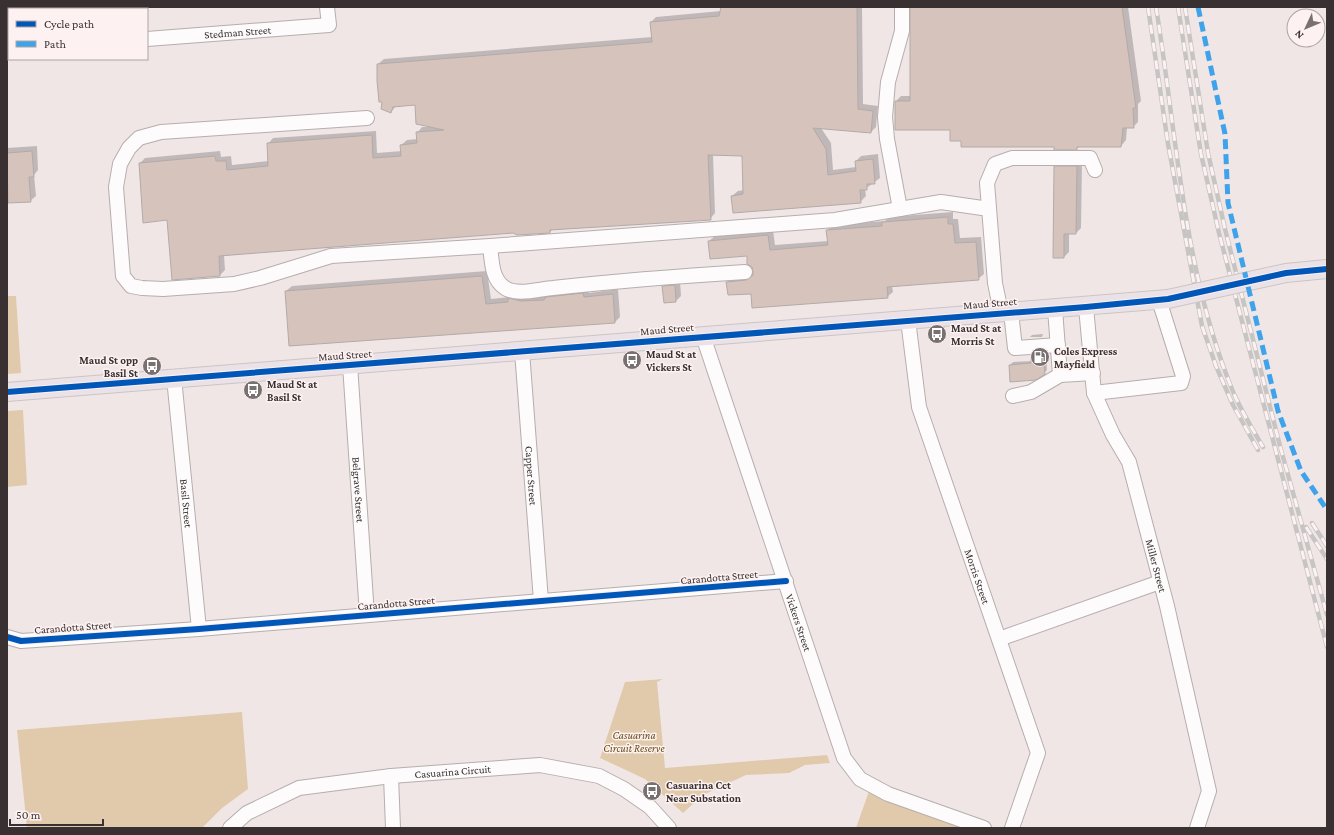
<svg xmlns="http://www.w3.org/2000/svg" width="1334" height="835" viewBox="0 0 1334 835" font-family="'Crimson Pro',serif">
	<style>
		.green { fill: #e1caac }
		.shadow { fill: #0003 }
		.building { fill: #d6c3bb; stroke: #b2aba9 }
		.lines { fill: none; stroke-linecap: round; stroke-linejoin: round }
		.minor-casing { stroke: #b6aeae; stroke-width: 16 }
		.major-casing { stroke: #cbc5c5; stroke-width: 20 }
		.minor { stroke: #fdfbfb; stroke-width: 14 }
		.major { stroke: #ebe2e7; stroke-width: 18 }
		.rail-casing { stroke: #c7c4c4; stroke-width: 4.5 }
		.rail { stroke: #fdf1f1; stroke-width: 3; stroke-dasharray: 9; stroke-linecap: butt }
		.major-bridge-casing { stroke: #cbc5c5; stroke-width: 20; stroke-linecap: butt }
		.major-bridge { stroke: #ebe2e7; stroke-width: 18 }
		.quiet { stroke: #3fa3eb; stroke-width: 5; stroke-dasharray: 10 5; stroke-linecap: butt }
		.cycleway-casing { stroke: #fdf1f1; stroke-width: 8 }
		.cycleway { stroke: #0057b8; stroke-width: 6 }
		.labels { text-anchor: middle; stroke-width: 3; stroke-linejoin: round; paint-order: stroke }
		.street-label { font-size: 11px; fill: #393131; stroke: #fdf1f1 }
		.poi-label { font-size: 11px; font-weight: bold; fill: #393131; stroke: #fdf1f1; text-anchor: start }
		.park-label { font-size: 11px; font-style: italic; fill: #694e16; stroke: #fdf1f1 }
	</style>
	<rect width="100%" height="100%" fill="#f1e6e6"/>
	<g class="green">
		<polygon points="7,296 16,296 21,373 7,374"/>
		<polygon points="23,410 27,485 7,487 7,411"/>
		<polygon points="663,679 657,682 665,768 827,755 830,763 805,765 789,773 746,775 703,795 683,813 645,779 600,758 625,682"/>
		<polygon points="242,712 248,789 222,808 202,828 27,828 17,730"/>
		<polygon points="869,791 963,828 856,828"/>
	</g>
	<g class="shadow">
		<polygon points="722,7 862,7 863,104 878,106 876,127 871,132 821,128 831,143 833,170 856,167 856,161 861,156 878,154 880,178 865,189 866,196 860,202 732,196 738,191 744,190 743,155 713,155 715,213 710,219 553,229 550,232 513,232 224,255 225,270 220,275 168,219 140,163 145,158 220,151 221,157 231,156 232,165 269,161 268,144 273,138 376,131 377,153 402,151 401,145 407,140 417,139 417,133 422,127 431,127 416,104 396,106 391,112 383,101 378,64 384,59 652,37 651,22 656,17 721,11"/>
		<polygon points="911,7 1128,7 1141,101 1138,104 1138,122 1133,127 1127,127 1126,140 1121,146 1080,146 1077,148 962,140 951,129 896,101 901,96 911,96"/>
		<polygon points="37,146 38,170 34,175 36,196 30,201 7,187 7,148"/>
		<polygon points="1060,162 1082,162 1081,228 1076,233 1069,233 1069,252 1064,257 1055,167"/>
		<polygon points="953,212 953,219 958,219 960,238 981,237 984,274 978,279 892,286 893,292 887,297 751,292 728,282 733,277 754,274 754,271 748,255 709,241 715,236 773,230 775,245 828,241 827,230 833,225 885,221 889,217"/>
		<polygon points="487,271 491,299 588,289 589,293 618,289 620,317 615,322 286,291 292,286"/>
		<polygon points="668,281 680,281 681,296 676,301 663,287"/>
		<polygon points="1043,334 1042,337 1030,337 1032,335"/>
		<polygon points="1046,352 1047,370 1044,373 1010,365 1013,362 1032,361 1032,356 1034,353"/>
	</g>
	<g class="building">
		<polygon points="721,7 857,7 858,109 873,111 871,133 813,128 826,149 828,175 856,171 855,161 873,159 875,184 867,184 867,190 860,190 861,203 733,213 731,196 743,194 742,156 708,155 711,220 550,230 550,233 517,235 513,233 219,256 220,276 172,280 167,220 143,223 139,163 215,156 216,161 226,161 227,170 268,166 267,143 372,135 373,158 401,156 400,145 417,143 416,132 444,130 416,124 415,105 393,107 391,113 381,109 382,102 379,102 377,81 377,64 652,42 650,22 719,16"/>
		<polygon points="910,7 1122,7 1136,108 1133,108 1134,128 1123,128 1121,147 1077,147 1077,150 1054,150 1054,147 961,147 961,141 950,141 950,130 895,130 895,101 910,101"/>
		<polygon points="32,151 34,177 29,177 31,202 8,203 7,153"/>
		<polygon points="1054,166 1077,166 1076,234 1064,234 1064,258 1053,258"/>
		<polygon points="948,217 948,224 953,224 955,243 976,242 979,280 887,287 888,298 752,308 751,294 728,295 726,282 746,280 753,275 753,271 752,267 747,264 747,256 710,259 708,241 768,235 770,250 828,245 826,230 882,226 882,222"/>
		<polygon points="482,276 486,304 508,302 508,298 521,301 544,300 546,297 583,293 584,297 613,294 615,323 289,346 285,291"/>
		<polygon points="675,285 676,302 664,303 662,286"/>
		<polygon points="1031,355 1043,355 1045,374 1036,380 1010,382 1009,365 1031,363"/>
	</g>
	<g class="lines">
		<defs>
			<g id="minor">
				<path id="s1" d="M147,39l182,-14 -2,-18"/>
				<polyline points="7,50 9,50"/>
				<polyline points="367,118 161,132 139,138 129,148 120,164 116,187 123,276 131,286 142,288 163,289 234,284 260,278 331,256 490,246 835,220 941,202 989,209"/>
				<polyline points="900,209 887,139 885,117 888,82 902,31 902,7"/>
				<path d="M490,246c2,14 1,33 15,42 12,8 34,1 48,0 64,-7 128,-12 192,-16"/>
				<path id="s2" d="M1086,307l8,86 19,42 16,27 38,144 42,185 -12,37"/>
				<polyline points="1055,309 1060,375 1093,373"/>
				<polyline points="1001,312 995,283 987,183 995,164 1012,158 1090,158 1095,170"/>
				<polyline points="1011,312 1015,348 1058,345"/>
				<path id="s3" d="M908,320l11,87 119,346 -26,75"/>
				<path id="s4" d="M703,336l141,422 16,21 28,15 96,34"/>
				<path id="s5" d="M522,351l19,250"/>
				<path id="s6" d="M350,365l17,250"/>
				<path id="s7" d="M174,378l25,251"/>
				<polyline points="1094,393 1181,383 1183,376 1159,300"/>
				<polyline points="1013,396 1031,392 1060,375"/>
				<polyline points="7,637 21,641 199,629 786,581"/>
				<polyline points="999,639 1160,582"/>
				<polyline points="391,776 393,828"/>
				<path id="s8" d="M230,828l17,-15 52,-25 92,-12 149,-11 59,11 25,13 26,18 19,21"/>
			</g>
			<g id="major">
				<polyline points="1286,273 1327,269"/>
				<polyline points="7,392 1168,299"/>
			</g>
		</defs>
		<use href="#minor" class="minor-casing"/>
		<use href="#major" class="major-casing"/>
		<use href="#minor" class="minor"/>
		<use href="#major" class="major"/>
		<defs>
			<g id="rail">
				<polyline points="1148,7 1168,144 1202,326 1216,366 1233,405 1258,450"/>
				<path d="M1156,7c21,129 27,265 78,387 8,18 19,36 29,53"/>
				<polyline points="1178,7 1201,154 1219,233 1327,647"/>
				<polyline points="1185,7 1208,153 1225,229 1280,446 1327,615"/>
				<polyline points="1312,523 1327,546"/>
				<polyline points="1306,527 1327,559"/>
			</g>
		</defs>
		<use href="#rail" class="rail-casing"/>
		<use href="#rail" class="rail"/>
		<defs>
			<polyline id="major-bridge" points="1168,299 1286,273"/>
		</defs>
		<use href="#major-bridge" class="major-bridge-casing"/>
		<use href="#major-bridge" class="major-bridge"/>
		<polyline class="quiet" points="1198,7 1225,134 1228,203 1278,411 1301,471 1327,510"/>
		<defs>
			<g id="cycleway">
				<polyline points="7,392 1086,307 1168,299 1286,273 1327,269"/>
				<polyline points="7,637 21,641 199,629 786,581"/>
			</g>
		</defs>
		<use href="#cycleway" class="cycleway-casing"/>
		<use href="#cycleway" class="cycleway"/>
	</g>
	<defs>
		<symbol id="bus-disc" viewBox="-11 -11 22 22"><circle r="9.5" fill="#797070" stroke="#fdf1f1"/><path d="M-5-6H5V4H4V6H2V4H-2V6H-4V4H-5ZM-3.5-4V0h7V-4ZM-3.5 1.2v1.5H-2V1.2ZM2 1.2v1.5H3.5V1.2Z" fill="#fff"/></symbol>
		<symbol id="fuel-disc" viewBox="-11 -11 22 22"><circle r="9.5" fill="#797070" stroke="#fdf1f1"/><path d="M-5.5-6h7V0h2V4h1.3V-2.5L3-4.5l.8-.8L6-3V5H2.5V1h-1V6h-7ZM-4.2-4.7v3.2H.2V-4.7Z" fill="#fff"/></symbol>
	</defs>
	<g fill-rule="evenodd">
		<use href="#bus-disc" x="926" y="323" width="22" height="22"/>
		<use href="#fuel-disc" x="1029" y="346" width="22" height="22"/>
		<use href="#bus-disc" x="621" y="349" width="22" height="22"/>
		<use href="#bus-disc" x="141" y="355" width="22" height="22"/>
		<use href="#bus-disc" x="242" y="379" width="22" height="22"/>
		<use href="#bus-disc" x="641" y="780" width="22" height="22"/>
	</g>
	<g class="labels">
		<g class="street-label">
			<text dy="4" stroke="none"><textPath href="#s1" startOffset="91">Stedman Street</textPath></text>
			<text transform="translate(990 303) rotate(-5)" y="4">Maud Street</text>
			<text transform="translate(667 329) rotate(-5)" y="4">Maud Street</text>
			<text transform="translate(345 355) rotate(-4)" y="4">Maud Street</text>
			<text dy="4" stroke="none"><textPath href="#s5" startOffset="125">Capper Street</textPath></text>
			<text dy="4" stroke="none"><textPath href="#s6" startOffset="125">Belgrave Street</textPath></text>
			<text dy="4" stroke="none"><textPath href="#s7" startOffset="126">Basil Street</textPath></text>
			<text dy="4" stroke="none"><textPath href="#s2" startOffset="271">Miller Street</textPath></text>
			<text dy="4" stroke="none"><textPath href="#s3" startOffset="267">Morris Street</textPath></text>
			<text transform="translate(719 577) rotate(-5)" y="4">Carandotta Street</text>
			<text transform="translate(396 603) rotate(-5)" y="4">Carandotta Street</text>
			<text dy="4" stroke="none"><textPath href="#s4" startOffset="302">Vickers Street</textPath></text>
			<text transform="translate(73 627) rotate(-4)" y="4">Carandotta Street</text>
			<text dy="4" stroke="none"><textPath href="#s8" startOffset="235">Casuarina Circuit</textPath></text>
		</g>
		<g class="poi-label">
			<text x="951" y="332">Maud St at<tspan x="951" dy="13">Morris St</tspan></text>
			<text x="1054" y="355">Coles Express<tspan x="1054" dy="13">Mayfield</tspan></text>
			<text x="646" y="358">Maud St at<tspan x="646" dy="13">Vickers St</tspan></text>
			<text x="138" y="364" text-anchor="end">Maud St opp<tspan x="138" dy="13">Basil St</tspan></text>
			<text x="267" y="388">Maud St at<tspan x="267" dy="13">Basil St</tspan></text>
			<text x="666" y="789">Casuarina Cct<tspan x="666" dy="13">Near Substation</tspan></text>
		</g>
		<g class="park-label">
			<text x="634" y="739">Casuarina<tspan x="634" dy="13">Circuit Reserve</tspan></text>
		</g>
	</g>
	<rect width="1334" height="835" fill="none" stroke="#393131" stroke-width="16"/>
	<rect x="8" y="8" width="140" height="52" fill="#fdf1f1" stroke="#afa4a4"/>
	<rect x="16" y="21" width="20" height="6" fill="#0057b8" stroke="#afa4a4"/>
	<text x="44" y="28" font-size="12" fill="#393131">Cycle path</text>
	<rect x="16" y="41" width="20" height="6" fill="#3fa3eb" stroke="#afa4a4"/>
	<text x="44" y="48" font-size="12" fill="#393131">Path</text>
	<g transform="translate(1306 28) rotate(226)"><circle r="19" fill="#fdf1f1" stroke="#afa4a4"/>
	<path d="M0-3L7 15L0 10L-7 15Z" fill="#797070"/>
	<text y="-6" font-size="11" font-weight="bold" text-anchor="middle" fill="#393131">N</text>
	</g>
	<path d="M10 819v6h93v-6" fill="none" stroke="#393131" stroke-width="2"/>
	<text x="16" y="819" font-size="12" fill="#393131" stroke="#fdf1f1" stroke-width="3" paint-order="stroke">50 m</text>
</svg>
